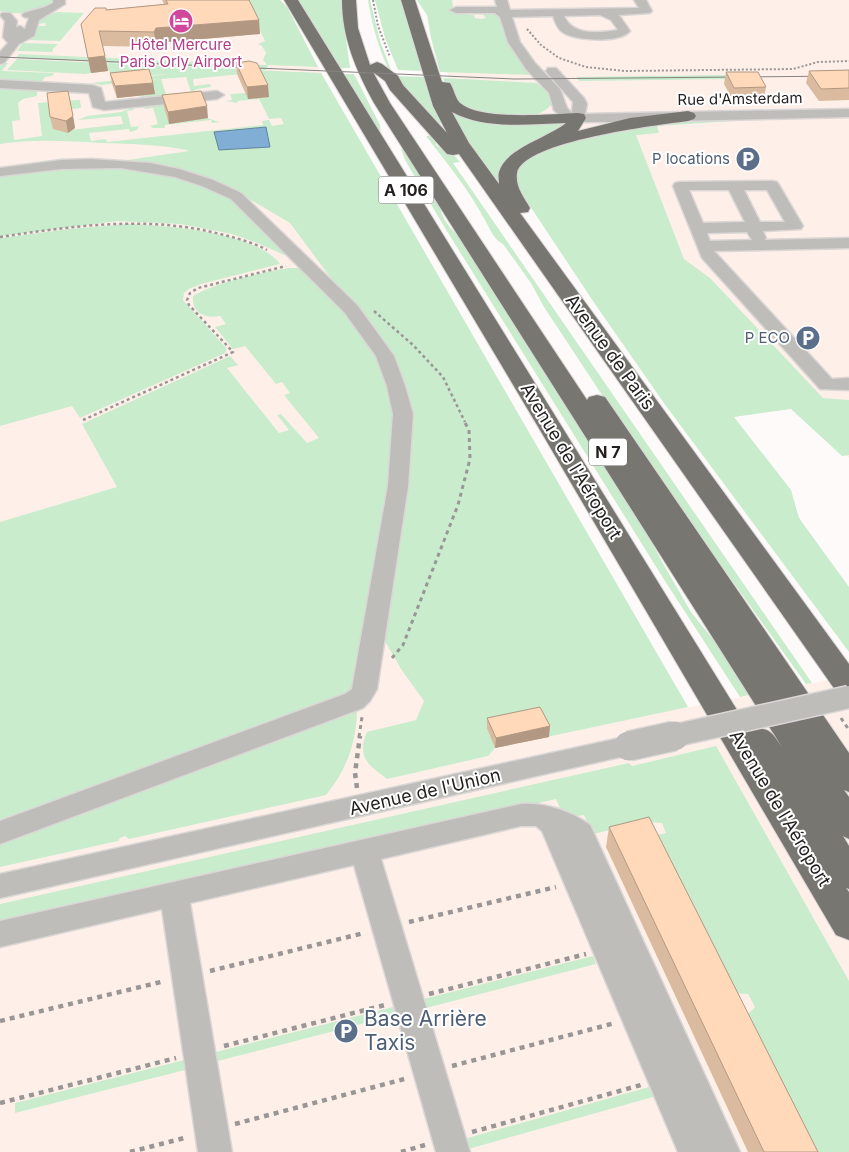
<svg xmlns="http://www.w3.org/2000/svg" width="849" height="1152" viewBox="0 0 849 1152" font-family="Inter,sans-serif">
	<style>
		.built { fill: #fef0e9 }
		.green { fill: #c8eccc; fill-rule: evenodd }
		.water { fill: #81aed4; stroke: #64839d }
		.lines { fill: none; stroke-linecap: round; stroke-linejoin: round }
		.minor-casing { stroke: #dbd7d6; stroke-width: 3 }
		.highway-casing { stroke: #dbd7d6; stroke-width: 2 }
		.path-far3 { stroke: #9a9695; stroke-width: 2; stroke-dasharray: 2 2; stroke-linecap: butt }
		.path-far2 { stroke: #9a9695; stroke-width: 2.5; stroke-dasharray: 3 3; stroke-linecap: butt }
		.path-far1 { stroke: #9a9695; stroke-width: 3; stroke-dasharray: 4 4; stroke-linecap: butt }
		.path { stroke: #9a9695; stroke-width: 4.5; stroke-dasharray: 5 5; stroke-linecap: butt }
		.minor { fill: #bebdba; fill-rule: evenodd }
		.highway { fill: #787671; fill-rule: evenodd }
		.tram { stroke: #878382; stroke-width: 1 }
		.minor-bridge-far1-casing { stroke: #dbd7d6; stroke-width: 25; stroke-linecap: butt }
		.minor-bridge-casing { stroke: #dbd7d6; stroke-width: 32; stroke-linecap: butt }
		.minor-bridge-far1 { stroke: #bebdba; stroke-width: 22 }
		.minor-bridge { stroke: #bebdba; stroke-width: 29 }
		.wall { fill: #dbbba0 }
		.shaded-wall { fill: #b29882 }
		.building { fill: #ffd9ba; stroke: #b29882 }
		.labels { text-anchor: middle; stroke-width: 4; stroke-linejoin: round; paint-order: stroke }
		.far-hotel-label { font-size: 15px; fill: #b23c85; stroke: #fff }
		.far-street-label { font-size: 15px; fill: #221f1e; stroke: #fff }
		.far-service-label { font-size: 15px; fill: #4e5e75; stroke: #fff; text-anchor: end }
		.shield { fill: #fff; stroke: #646262; stroke-width: 1 }
		.shield-label { font-size: 16px; font-weight: bold; fill: #221f1e }
		.street-label { font-size: 18px; fill: #221f1e; stroke: #fff }
		.near-service-label { font-size: 21px; fill: #4e5e75; stroke: #fff; text-anchor: start }
	</style>
	<rect width="100%" height="100%" fill="#fefaf9"/>
	<g class="built">
		<polygon points="0,0 280,0 287,7 331,92 391,195 679,709 849,676 849,1152 0,1152"/>
		<polygon points="417,0 849,0 849,458 593,242 496,116 458,105 427,15"/>
	</g>
	<g class="green">
		<path d="M0,0h52l1,2c-10,13 -39,13 -53,9z"/>
		<polygon points="235,0 280,0 287,7 318,67 268,65 266,70 16,58 19,54 267,65 263,60 266,53 262,46 258,44 265,41 250,10"/>
		<polygon points="299,0 343,0 344,25 350,68 339,68"/>
		<path d="M368,0h2l10,41 11,29h-2c-11,-23 -17,-45 -21,-70z"/>
		<polygon points="375,0 401,0 408,13 424,71 398,70 385,38"/>
		<path d="M417,0h35l2,13 20,2 1,3 6,1 5,-1 -5,-6h17c8,24 20,43 36,63l-94,-3 -9,-34 -4,-23z"/>
		<polygon points="57,12 84,13 60,41 26,40 36,32 38,26 46,26 45,23 38,24 43,17"/>
		<polygon points="23,43 58,44 52,50 53,52 17,51"/>
		<path d="M17,59l304,14 367,634 -193,41 -7,8 -101,23c-18,-14 -31,-21 -20,-47l49,-12 8,-19 -23,-32 -19,-33 25,-226 -68,-121 -49,-66 -51,-30 -36,-17 -35,-9 -47,-6 68,-10 -3,-1c-29,-6 -56,-6 -85,-7 -35,-2 -67,-4 -101,1v-57l37,2v7l-14,3 -5,4 2,17 -8,1 2,19 28,-4 -4,-33 39,-3h3l1,8 -10,1 -10,22 62,-7 -2,-8 -43,4 9,-4 34,-4 12,-4 1,2 -7,1 4,16 8,-1 -2,4 -7,2 -1,-3 -40,4 2,8 15,-2 1,3 156,-17 -1,-4 7,-1 3,6 12,-2 -3,-6 -12,1 -10,-20 -22,2 1,2 -13,-2 7,-1 -2,-6 16,-1 4,6 18,-3 -18,-23 -57,6 1,7 16,-2 1,3 -14,2 -6,3 -5,-15 -25,2 5,15 5,1 -31,4v-2l11,-17 6,-1 -56,6 -9,-2 84,-10 -63,6 -6,-12 -17,1 1,5 -6,1 -78,-4zM265,127l5,20 -56,-15h1z"/>
		<polygon points="3,63 8,63 2,71 54,73 52,76 45,77 41,83 0,81 0,66"/>
		<polygon points="343,74 354,74 380,125 381,137"/>
		<polygon points="730,75 732,79 579,81 577,77"/>
		<polygon points="392,76 425,77 427,88 442,123 434,124"/>
		<path d="M443,78l94,5 4,4h6l5,7v10c-17,20 -52,13 -74,8 -5,-1 -12,-2 -16,-4 -10,-6 -14,-19 -19,-30z"/>
		<polygon points="181,103 207,118 219,122 212,123 211,120 165,125 165,128 153,128 150,126 158,124 153,108 145,109 144,107"/>
		<polygon points="449,105 458,112 570,122 536,144 502,183 496,183 458,129"/>
		<path d="M764,119l-107,7 2,7 -23,2 48,124 26,19 113,120 26,2v55l-7,1 -51,-47 -57,8 57,73 8,28 50,69v65l-183,-246 -69,-99 -81,-122c0,-7 0,-12 4,-18 18,-26 116,-43 148,-47 32,-3 65,-1 96,-1z"/>
		<path d="M435,135l1,10 11,8 -1,-7 14,16 -7,1 359,520 -6,1 -175,-245 -87,-132 -13,-24 -28,-39c-9,-4 -13,-15 -18,-24 -16,-30 -38,-57 -59,-84z"/>
		<path d="M405,148l35,57c0,16 18,30 28,41l158,247 35,67 30,52 46,57 16,25 -13,3 -75,-116 -220,-353 -40,-68 -4,-11z"/>
		<polygon points="74,164 159,169 237,199 291,258 255,242 232,234 180,224 118,221 0,236 0,174"/>
		<path d="M129,224c36,1 129,9 151,40l-79,20 -12,5 -5,4 -1,7 44,49 -2,4 -145,65 -8,-12 -72,20v-188l69,-9z"/>
		<path d="M288,268h15l43,41 39,59 12,70 -45,256 -352,134v-306l117,-35 -35,-63 148,-68 8,9 -11,3 52,65 10,-3 -12,-15 4,-1 26,29 12,-5 -35,-43 6,-2 -8,-11 -6,2 -31,-38 -12,3 -18,-22 11,-3 -6,-8c-14,3 -29,-3 -27,-20 23,-14 68,-23 95,-28z"/>
		<path d="M349,708l8,4c-1,32 -11,59 -31,83l-197,44 -4,-3 -5,2 -2,3 -118,26v-30z"/>
		<polygon points="716,746 849,981 849,1152 809,1152 743,1019 755,1007 748,994 730,993 651,836 666,833 662,823 644,822 593,834 584,815 578,816 560,808 556,799 0,926 0,904 629,763 632,766"/>
		<polygon points="593,956 596,964 418,1010 416,1001"/>
		<polygon points="397,1006 400,1014 210,1063 208,1054"/>
		<polygon points="188,1059 189,1069 15,1113 15,1103"/>
		<polygon points="649,1087 653,1097 461,1151 457,1141"/>
	</g>
	<polygon class="water" points="266,127 270,147 219,150 214,132"/>
	<g class="lines">
		<defs>
			<g id="minor">
				<polygon points="53,0 65,0 65,4 39,20 34,36 19,44 4,63 0,64 0,52 8,43 3,37 5,21 0,15 2,13 10,13 17,21 16,27 20,26 25,29 29,18 24,17 22,15 24,13 45,7 53,3"/>
				<path d="M495,0h12l3,10 129,-2 -5,-8h12l6,11 -2,2 -31,2 11,16c-9,12 -54,10 -66,2 -6,-3 -9,-11 -11,-17l-41,1 8,25 15,21 25,26 7,19 5,5 1,-11 -25,-28 -2,-3 2,-3h8l28,30 3,6 -2,10 264,-5v8l-217,5h-54l-15,-3 -9,-9 -5,-17 -23,-24 -18,-27 -8,-25 -5,-4h-39l-6,-3 6,-3h41zM600,15l11,5 7,10c-19,3 -45,6 -54,-14z"/>
				<polygon points="0,80 92,85 101,88 105,102 217,91 224,95 217,99 104,110 93,107 89,93 0,88"/>
				<polygon points="91,159 150,163 179,169 213,180 241,193 357,305 394,356 405,386 413,414 408,486 377,689 370,701 363,708 0,844 0,821 345,694 352,689 388,486 393,414 387,386 376,356 345,313 231,199 202,186 175,177 121,168 61,169 0,176 0,168 61,160"/>
				<path d="M772,181l5,1 2,3 24,41 -2,3 -38,2 3,7 -1,2 84,-2v10l-135,3 118,128 17,-1v12l-29,-1 -118,-131 -29,-72 2,-3 5,-1zM689,190h40l16,32 -42,1zM744,190h23l18,32h-25zM747,232l5,8 -42,1 -3,-8z"/>
				<polygon points="629,736 638,739 642,746 638,753 0,898 0,874"/>
				<path d="M521,804c23,-2 50,7 69,21l150,327h-62l-136,-321 -6,-5h-15l-140,33 89,293h-34l-82,-287 -164,38 42,249h-34l-36,-243 -162,38v-26z"/>
			</g>
			<path id="highway" d="M284,0h14l452,731c19,-6 22,2 32,16l-408,-644c-18,-33 -32,-65 -32,-103h14l2,28 12,37 7,-3 5,2 16,12 5,9 44,48 -14,-27 -32,-106h14l27,82 8,1c4,6 5,15 10,20 21,18 91,11 118,10l6,1 2,4 -8,13 52,-13 58,-7 6,2 2,3 -2,3 -6,2c-30,4 -165,20 -171,52 -2,14 7,24 13,35l-2,4 -8,1 329,451v33l-11,-3 -379,-540 -6,1 -6,-1 -57,-64 -5,-9 -12,-9 17,31 197,297 2,-3 8,-2 8,2 244,356v39l-5,-2 5,7v42l-6,-3 6,10v43l-3,-1 3,4v48l-13,-5 -296,-505zM452,112c33,18 78,12 114,11 -18,15 -60,25 -67,49 -1,3 0,9 0,12l-30,-41z"/>
		</defs>
		<use href="#minor" class="minor-casing"/>
		<use href="#highway" class="highway-casing"/>
		<g class="path-far3">
			<polyline points="373,0 378,26 390,57"/>
			<polyline points="527,29 541,45 559,58 586,67 625,71 793,69 818,62 849,61"/>
		</g>
		<g class="path-far2">
			<path d="M0,237c73,-11 147,-22 220,-3 16,4 32,8 47,16"/>
			<polyline points="374,311 413,345 443,377 465,422"/>
			<polyline points="83,420 233,352 189,305 187,300 190,293 198,288 286,266"/>
		</g>
		<g class="path-far1">
			<polyline points="392,658 403,645 458,505 470,459 469,430 464,421"/>
			<polyline points="841,718 849,730"/>
			<polyline points="359,737 362,717"/>
		</g>
		<g class="path">
			<polyline points="357,788 355,773 360,736"/>
			<polyline points="409,922 556,887"/>
			<polyline points="210,971 364,933"/>
			<polyline points="429,994 586,954"/>
			<polyline points="0,1021 165,981"/>
			<polyline points="224,1046 385,1005"/>
			<polyline points="452,1066 615,1023"/>
			<polyline points="0,1103 176,1058"/>
			<polyline points="235,1124 408,1078"/>
			<polyline points="472,1132 641,1085"/>
			<polyline points="130,1152 188,1137"/>
			<polyline points="401,1152 425,1145"/>
		</g>
		<use href="#minor" class="minor"/>
		<use href="#highway" class="highway"/>
		<polyline class="tram" points="0,57 514,79 849,76"/>
		<defs>
			<polyline id="minor-bridge-far1" points="668,737 849,697"/>
			<polyline id="minor-bridge" points="629,746 674,736"/>
		</defs>
		<use href="#minor-bridge-far1" class="minor-bridge-far1-casing"/>
		<use href="#minor-bridge" class="minor-bridge-casing"/>
		<use href="#minor-bridge-far1" class="minor-bridge-far1"/>
		<use href="#minor-bridge" class="minor-bridge"/>
	</g>
	<g class="wall">
		<polygon points="162,0 249,0 260,34 158,43 156,47 103,46 108,71 91,73 81,24 106,10 164,4"/>
		<polygon points="236,63 269,97 248,99 237,74"/>
		<polygon points="849,70 849,100 819,101 806,83 809,71"/>
		<polygon points="726,72 766,87 764,99 732,99 724,84"/>
		<polygon points="110,73 153,83 155,94 117,98 112,84"/>
		<polygon points="68,91 75,128 68,133 53,129 50,117"/>
		<polygon points="162,95 208,118 169,124 164,107"/>
		<polygon points="487,718 549,737 495,748 487,728"/>
		<polygon points="609,827 818,1152 748,1152 606,847"/>
	</g>
	<g class="shaded-wall">
		<polygon points="259,20 260,34 158,43 156,47 154,32 156,28"/>
		<polygon points="105,56 108,71 91,73 88,58"/>
		<polygon points="153,83 155,94 117,98 115,86"/>
		<polygon points="268,85 269,97 248,99 247,87"/>
		<polygon points="207,106 208,118 169,124 168,112"/>
		<polygon points="73,116 75,128 68,133 66,121"/>
		<polygon points="550,726 549,737 495,748 496,738"/>
	</g>
	<g class="building">
		<polygon points="166,0 249,0 259,20 156,28 154,32 99,31 105,56 88,58 81,24 95,8 106,8 106,10 168,4"/>
		<polygon points="249,61 257,63 268,85 247,87 236,63"/>
		<polygon points="149,69 153,83 115,86 110,73"/>
		<polygon points="849,70 849,88 821,89 809,71"/>
		<polygon points="726,72 758,72 766,87 734,88"/>
		<polygon points="68,91 73,116 66,121 50,117 47,93"/>
		<polygon points="201,91 207,106 168,112 162,95"/>
		<polygon points="540,707 550,726 496,738 487,718"/>
		<polygon points="649,817 818,1152 764,1152 609,827"/>
	</g>
	<defs>
		<symbol id="hotel-disc" viewBox="-11 -11 22 22"><circle r="9.5" fill="#d1479c" stroke="#fff"/><path d="M-6-4.5h1.5V1H6V5H4.5V3h-9V5H-6ZM-4 0a1.8 1.8 0 1 1 3.6 0ZM.5 0V-2.5h3Q6-2.5 6 0Z" fill="#fff"/></symbol>
		<symbol id="parking-disc" viewBox="-11 -11 22 22"><circle r="9.5" fill="#5c6f8a" stroke="#fff"/><path d="M-3.5-5.5H1a3.5 3.5 0 0 1 0 7H-1V5.5H-3.5ZM-1-3.4V-.6H.8a1.4 1.4 0 0 0 0-2.8Z" fill="#fff"/></symbol>
	</defs>
	<g fill-rule="evenodd">
		<use href="#hotel-disc" x="167" y="7" width="28" height="28"/>
		<use href="#parking-disc" x="734" y="145" width="28" height="28"/>
		<use href="#parking-disc" x="794" y="324" width="28" height="28"/>
		<use href="#parking-disc" x="332" y="1017" width="28" height="28"/>
	</g>
	<g class="labels">
		<g class="far-hotel-label">
			<text x="181" y="50">Hôtel Mercure<tspan x="181" dy="17">Paris Orly Airport</tspan></text>
		</g>
		<g class="far-street-label">
			<text transform="translate(740 99) rotate(-1)" y="5">Rue d'Amsterdam</text>
		</g>
		<g class="far-service-label">
			<text x="730" y="164">P locations</text>
			<text x="790" y="343">P ECO</text>
		</g>
		<g class="shield">
			<rect x="378.5" y="176.5" width="55" height="27" rx="4"/>
			<rect x="589" y="438.5" width="38" height="27" rx="4"/>
		</g>
		<g class="shield-label">
			<text x="406" y="196">A 106</text>
			<text x="608" y="458">N 7</text>
		</g>
		<g class="street-label">
			<text transform="translate(610 352) rotate(54)" y="6">Avenue de Paris</text>
			<text transform="translate(571 461) rotate(59)" y="6">Avenue de l'Aéroport</text>
			<text transform="translate(425 792) rotate(-13)" y="6">Avenue de l'Union</text>
			<text transform="translate(780 808) rotate(59)" y="6">Avenue de l'Aéroport</text>
		</g>
		<g class="near-service-label">
			<text x="364" y="1026">Base Arrière<tspan x="364" dy="24">Taxis</tspan></text>
		</g>
	</g>
</svg>
